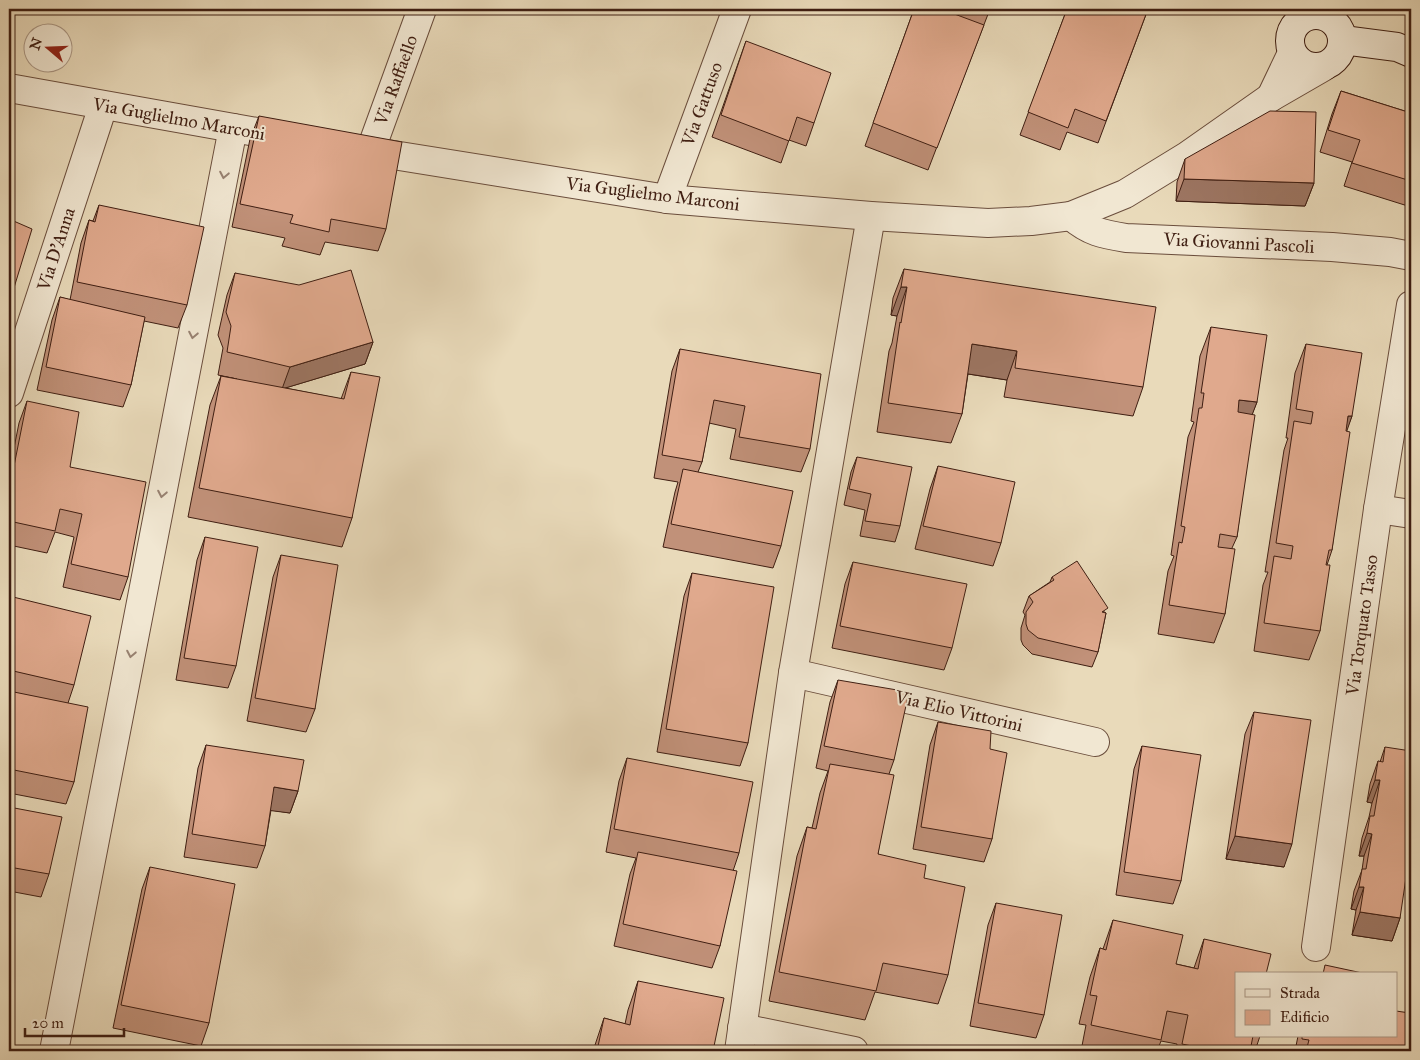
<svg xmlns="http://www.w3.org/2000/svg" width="1420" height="1060" viewBox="0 0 1420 1060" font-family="'IM FELL Great Primer',serif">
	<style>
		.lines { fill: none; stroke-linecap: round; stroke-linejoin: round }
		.street-casing { stroke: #6a4d3c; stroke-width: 30 }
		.secondary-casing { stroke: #3f1e12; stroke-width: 30 }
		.street { stroke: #f1e7d2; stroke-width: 28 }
		.secondary { stroke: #f1e7d2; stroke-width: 28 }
		.wall { fill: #c19179; stroke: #3f1e12 }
		.shaded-wall { fill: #9d7663; stroke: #3f1e12 }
		.building { fill: #e0a98d; stroke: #3f1e12 }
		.oneway { stroke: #988272 }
		.labels { text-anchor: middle; stroke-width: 4; stroke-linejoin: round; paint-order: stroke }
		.street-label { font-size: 18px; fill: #3f1e12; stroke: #f1e7d2 }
	</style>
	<rect width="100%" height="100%" fill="#e9daba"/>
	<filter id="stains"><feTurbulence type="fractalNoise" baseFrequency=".004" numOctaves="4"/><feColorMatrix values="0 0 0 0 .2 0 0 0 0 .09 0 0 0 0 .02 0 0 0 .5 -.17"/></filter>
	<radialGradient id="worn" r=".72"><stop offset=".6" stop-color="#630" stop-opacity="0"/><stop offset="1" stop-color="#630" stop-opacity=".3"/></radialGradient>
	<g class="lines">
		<defs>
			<g id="street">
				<polyline points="9,88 290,138"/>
				<polyline points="1271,97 1292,53"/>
				<polyline points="362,150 667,199 871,216 988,223 1031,221 1071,216 1125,194 1187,156 1271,97 1323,67"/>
				<polyline points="370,152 422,9"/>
				<polyline points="667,199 737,9"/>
				<path d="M1071,216c19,16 31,18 55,22l206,9 58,5 21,4"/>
				<polyline points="9,393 103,106"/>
				<polyline points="1378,509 1411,514"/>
				<polyline points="793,673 1095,742"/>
				<polyline points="1316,947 1378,509 1411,305"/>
				<polyline points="742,1028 854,1051"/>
				<polyline points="54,1051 233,128"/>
				<polyline points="739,1051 793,673 871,216"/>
			</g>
			<g id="secondary">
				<circle cx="1316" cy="41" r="26"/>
				<polyline points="1343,40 1397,47 1411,53"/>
			</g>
		</defs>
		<use href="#street" class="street-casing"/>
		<use href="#secondary" class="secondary-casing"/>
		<use href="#street" class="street"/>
		<use href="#secondary" class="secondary"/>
	</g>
	<g class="wall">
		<polygon points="914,9 990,9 928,170 865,146"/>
		<polygon points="1067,9 1148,9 1098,143 1067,132 1060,150 1020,135"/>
		<polygon points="746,41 814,123 806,146 789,140 781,163 712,137"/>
		<polygon points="1341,91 1411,113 1411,207 1344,186 1352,162 1320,152 1332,114"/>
		<polygon points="259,116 386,229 378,251 325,242 320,255 282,246 285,238 232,227 250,139"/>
		<polygon points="1185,159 1314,183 1305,206 1176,201 1177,182"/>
		<polygon points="99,205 187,305 178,328 144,321 131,385 123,407 37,390 52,320 60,297 70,300 81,243 89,220 93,221"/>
		<polygon points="904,269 1143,387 1133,416 1004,397 1007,380 968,374 962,414 951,443 877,432 889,351 892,343 897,316 891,315 893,298"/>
		<polygon points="235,273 373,342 365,364 285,388 341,399 351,372 352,518 342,547 188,517 210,405 221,376 237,379 218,375 223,348 218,335 227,295"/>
		<polygon points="1211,327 1257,402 1252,414 1237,537 1232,548 1225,614 1214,643 1158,634 1168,571 1174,556 1171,555 1188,437 1194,422 1191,421 1200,356"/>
		<polygon points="1306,344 1352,416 1346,431 1332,550 1327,565 1320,631 1309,660 1254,651 1263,585 1268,572 1265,572 1284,450 1288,438 1286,438 1295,373"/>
		<polygon points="680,349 810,449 801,472 730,459 736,429 709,423 702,462 698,472 781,546 773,568 663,547 675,492 678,482 654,478 672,371"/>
		<polygon points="27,401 70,467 128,577 120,600 63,587 74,537 55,532 47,553 9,545 9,473 19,423"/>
		<polygon points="857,457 900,526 895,542 860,536 865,510 844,505 851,472"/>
		<polygon points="938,466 1001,543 993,566 915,549 930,489"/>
		<polygon points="205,537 236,666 228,688 176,680 197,560"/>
		<polygon points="281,555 315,709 306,732 247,721 273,577"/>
		<polygon points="853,562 952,648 944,670 832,648 845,584"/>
		<polygon points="692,573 748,743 740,766 657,752 684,596"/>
		<polygon points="1052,577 1106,613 1098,652 1092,667 1032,654 1023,645 1021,640 1021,628 1025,615 1023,612 1029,596 1050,582"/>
		<polygon points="9,596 74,685 68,703 74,782 66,804 9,793"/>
		<polygon points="838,680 894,760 889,774 878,854 924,878 948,975 938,1004 875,992 865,1020 769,1001 797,856 807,827 812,828 820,793 828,771 816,768 830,702"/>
		<polygon points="1254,712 1284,867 1226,859 1245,734"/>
		<polygon points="938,722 990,749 992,839 984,862 913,849 930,745"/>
		<polygon points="206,745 298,791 290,813 271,810 265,846 257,868 184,857 198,768"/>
		<polygon points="1142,746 1181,881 1173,904 1116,895 1134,769"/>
		<polygon points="1385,747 1400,918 1392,941 1352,935 1356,910 1351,909 1354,891 1362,870 1364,856 1359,856 1362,838 1369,817 1372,803 1367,802 1370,784 1378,761 1380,762"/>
		<polygon points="627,758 739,853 733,871 720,946 712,968 614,946 630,874 636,858 606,852 619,781"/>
		<polygon points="9,807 49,874 41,897 9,891"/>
		<polygon points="150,867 209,1023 201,1046 113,1028 142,889"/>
		<polygon points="996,903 1044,1015 1036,1038 970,1026 988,925"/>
		<polygon points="1113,920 1176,964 1194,968 1204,939 1236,1036 1260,1036 1255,1051 1176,1051 1177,1044 1161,1041 1157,1051 1081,1051 1086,1025 1079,1024 1090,977 1100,948 1103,949"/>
		<polygon points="638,981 713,1051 593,1051 604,1018 625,1024 628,1010"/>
		<polygon points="1411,998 1411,1051 1295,1051 1298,1036 1396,1036"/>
	</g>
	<g class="shaded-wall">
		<polygon points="1184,179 1314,183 1305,206 1176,201"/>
		<polygon points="901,287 907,287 897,316 891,315"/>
		<polygon points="373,342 365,364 282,389 290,367"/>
		<polygon points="972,344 1017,351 1007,380 962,373"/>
		<polygon points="1239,400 1257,402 1246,431 1229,428"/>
		<polygon points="1348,416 1352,416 1342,445"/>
		<polygon points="1375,780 1380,780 1372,803 1367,802"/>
		<polygon points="274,787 298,791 290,813 266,810"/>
		<polygon points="1367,833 1372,834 1364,856 1359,856"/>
		<polygon points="1235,836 1292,844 1284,867 1226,859"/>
		<polygon points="1359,887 1364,887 1356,910 1351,909"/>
		<polygon points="1360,912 1400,918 1392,941 1352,935"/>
	</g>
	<g class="building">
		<polygon points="914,9 941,9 984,25 937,148 873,123"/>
		<polygon points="983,9 990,9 989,11"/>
		<polygon points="1067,9 1148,9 1106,121 1075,109 1068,128 1028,112"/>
		<polygon points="746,41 831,73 814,123 797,117 789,141 721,115"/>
		<polygon points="1341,91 1411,113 1411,181 1352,163 1360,140 1328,130"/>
		<polygon points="1270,111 1316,112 1314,183 1184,179 1185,159"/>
		<polygon points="259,116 402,142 386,229 331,219 329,232 290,223 293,215 240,204"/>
		<polygon points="99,205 204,227 187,305 77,282 89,220 95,222"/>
		<polygon points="9,219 32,229 9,304"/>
		<polygon points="904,269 1156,307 1143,387 1015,368 1017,351 972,344 962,414 888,403 900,322 901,323 907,287 901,287"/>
		<polygon points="351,270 373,342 290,367 227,352 231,326 226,312 235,273 299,285"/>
		<polygon points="60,297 145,317 131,385 46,367"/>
		<polygon points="1211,327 1267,335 1257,402 1239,400 1238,412 1255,415 1237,537 1220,534 1218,547 1235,549 1225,614 1169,605 1179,542 1182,543 1185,527 1181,526 1199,408 1202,408 1204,393 1201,393"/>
		<polygon points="1306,344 1362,353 1352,416 1348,416 1346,431 1350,432 1332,550 1329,550 1326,565 1330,565 1320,631 1264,623 1274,556 1291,559 1293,546 1276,543 1294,421 1311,424 1313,412 1296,409"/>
		<polygon points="680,349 821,374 810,449 739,437 745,406 714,400 702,462 662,455"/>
		<polygon points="351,372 380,377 352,518 199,488 221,376 344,399"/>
		<polygon points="27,401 79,412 70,467 146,482 128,577 71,564 82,514 60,509 55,531 9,521 9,491"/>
		<polygon points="857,457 912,467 900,526 865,521 871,494 849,489"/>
		<polygon points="938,466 1015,482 1001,543 923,526"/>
		<polygon points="683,469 793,491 781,546 671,524"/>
		<polygon points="205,537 258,547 236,666 184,658"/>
		<polygon points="281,555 338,565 315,709 255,698"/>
		<polygon points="1077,561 1108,608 1102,612 1106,613 1098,652 1038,638 1028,630 1026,624 1026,612 1033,602 1029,596 1054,580 1052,577"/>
		<polygon points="853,562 967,584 952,648 840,626"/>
		<polygon points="692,573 774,587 748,743 666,729"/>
		<polygon points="9,596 91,616 74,685 9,670"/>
		<polygon points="838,680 909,692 894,760 824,746"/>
		<polygon points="9,691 88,707 74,782 9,769"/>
		<polygon points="1254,712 1311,720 1292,844 1235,836"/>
		<polygon points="938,722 991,731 990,749 1007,753 992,839 921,827"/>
		<polygon points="206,745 304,760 298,791 274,787 265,846 192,834"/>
		<polygon points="1142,746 1201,755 1181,881 1124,872"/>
		<polygon points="1385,747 1411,751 1411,844 1400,918 1360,912 1364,887 1359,887 1362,869 1366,869 1372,834 1367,833 1370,816 1374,816 1380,780 1375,780 1378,761 1383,762"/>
		<polygon points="627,758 753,782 739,853 614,829"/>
		<polygon points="830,764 894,775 878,854 926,865 924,878 965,887 948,975 883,963 876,991 779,972 807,827 816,829"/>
		<polygon points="9,807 62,817 49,874 9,867"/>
		<polygon points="638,852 737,871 720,946 623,924"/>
		<polygon points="150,867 235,884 209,1023 121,1005"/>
		<polygon points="996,903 1062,915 1044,1015 978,1003"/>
		<polygon points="1113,920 1183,935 1176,964 1198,969 1204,939 1271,954 1266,974 1236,974 1236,1036 1253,1036 1250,1051 1217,1051 1182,1044 1188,1015 1167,1011 1161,1040 1091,1025 1097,996 1090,995 1100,948 1106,950"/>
		<polygon points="1325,965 1367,974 1323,974"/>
		<polygon points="638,981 724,998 713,1051 597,1051 604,1018 630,1025"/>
		<polygon points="1411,1006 1411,1051 1306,1051 1309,1040 1302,1039 1302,1036 1396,1036 1396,1011 1410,1013"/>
	</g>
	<defs><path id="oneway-chevron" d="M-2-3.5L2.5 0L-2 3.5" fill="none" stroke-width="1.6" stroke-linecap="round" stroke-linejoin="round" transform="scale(1.25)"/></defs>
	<g class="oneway">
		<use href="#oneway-chevron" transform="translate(224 175) rotate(101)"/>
		<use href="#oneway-chevron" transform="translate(193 335) rotate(101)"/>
		<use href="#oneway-chevron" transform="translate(162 494) rotate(101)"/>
		<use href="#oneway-chevron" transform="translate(131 654) rotate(101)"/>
	</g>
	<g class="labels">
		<g class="street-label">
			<text transform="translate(396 80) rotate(-70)" y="6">Via Raffaello</text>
			<text transform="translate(702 104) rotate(-70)" y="6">Via Gattuso</text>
			<text transform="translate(179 119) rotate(10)" y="6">Via Guglielmo Marconi</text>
			<text transform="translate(653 194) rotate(7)" y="6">Via Guglielmo Marconi</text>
			<text transform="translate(1239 243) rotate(3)" y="6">Via Giovanni Pascoli</text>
			<text transform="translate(56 249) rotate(-72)" y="6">Via D'Anna</text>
			<text transform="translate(1362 625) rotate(-82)" y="6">Via Torquato Tasso</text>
			<text transform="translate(959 711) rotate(13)" y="6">Via Elio Vittorini</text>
		</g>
	</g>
	<rect width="1420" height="1060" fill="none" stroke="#e9daba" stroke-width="30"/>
	<rect x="10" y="10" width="1400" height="1040" fill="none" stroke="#3f1e12" stroke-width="2.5"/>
	<rect x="15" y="15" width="1390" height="1030" fill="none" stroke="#3f1e12"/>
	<rect x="1235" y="972" width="162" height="65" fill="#f1e7d2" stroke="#aa9785"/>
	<rect x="1245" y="989" width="25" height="8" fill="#f1e7d2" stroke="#aa9785"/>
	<text x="1280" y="998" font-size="15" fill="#3f1e12">Strada</text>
	<rect x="1245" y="1010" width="25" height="15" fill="#e0a98d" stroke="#aa9785"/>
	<text x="1280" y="1022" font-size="15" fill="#3f1e12">Edificio</text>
	<g transform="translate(48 48) rotate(289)"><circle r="24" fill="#f1e7d2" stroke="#aa9785"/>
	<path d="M0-4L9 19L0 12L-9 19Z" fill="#8f2418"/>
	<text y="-8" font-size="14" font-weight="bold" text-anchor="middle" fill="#3f1e12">N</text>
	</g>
	<path d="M25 1028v8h99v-8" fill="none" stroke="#3f1e12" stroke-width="2.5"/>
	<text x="32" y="1028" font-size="15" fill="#3f1e12" stroke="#f1e7d2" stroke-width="4" paint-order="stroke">20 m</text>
	<rect width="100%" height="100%" filter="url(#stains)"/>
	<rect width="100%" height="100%" fill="url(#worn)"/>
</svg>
